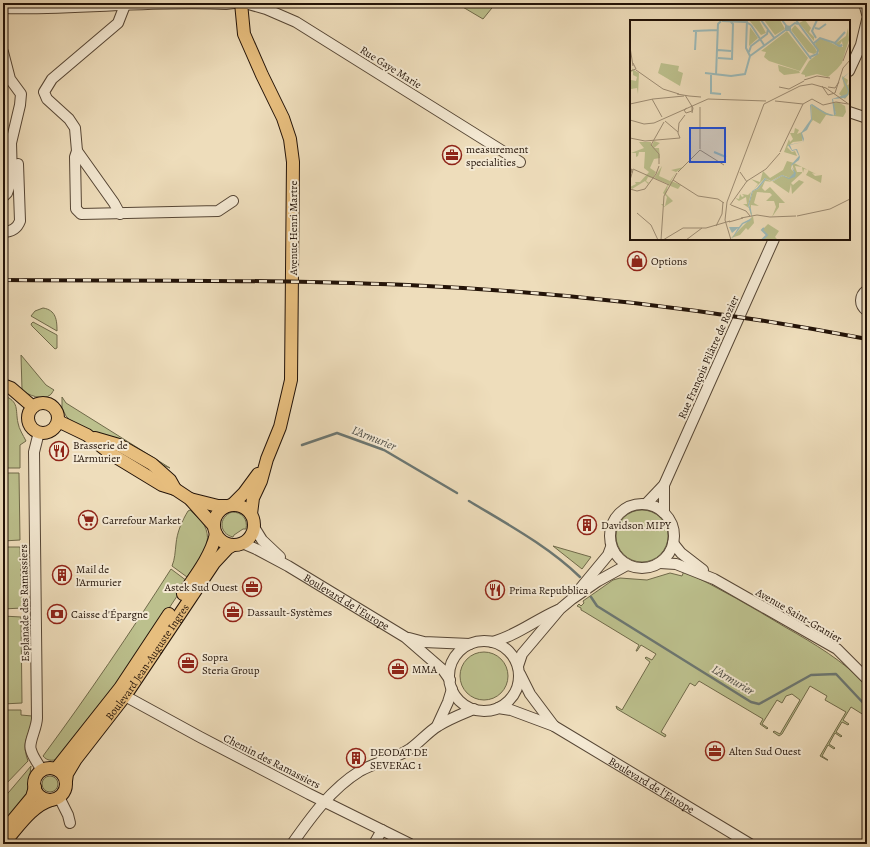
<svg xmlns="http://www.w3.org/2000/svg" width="870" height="847" viewBox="0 0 870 847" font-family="Alegreya,serif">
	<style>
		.green { fill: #bcc08d; stroke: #706a4a }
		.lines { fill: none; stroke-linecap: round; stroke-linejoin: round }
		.stream { stroke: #6c7772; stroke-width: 2.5 }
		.minor-casing { stroke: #564635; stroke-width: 12 }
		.major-casing { stroke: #231308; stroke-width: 14 }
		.minor { stroke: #f4e9d3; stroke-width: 10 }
		.major { stroke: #e7be7e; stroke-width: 12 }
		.rail-casing { stroke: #231308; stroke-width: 4 }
		.rail { stroke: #f4e9d3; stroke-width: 2.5; stroke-dasharray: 8; stroke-linecap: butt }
		.labels { text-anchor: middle; stroke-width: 4; stroke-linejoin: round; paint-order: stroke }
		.street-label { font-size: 11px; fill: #231308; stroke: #f4e9d3 }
		.poi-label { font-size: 11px; fill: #231308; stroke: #f4e9d3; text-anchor: start }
		.water-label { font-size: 12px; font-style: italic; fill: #4d4d46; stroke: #f4e9d3 }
		.inset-river { fill: none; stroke: #9cbab9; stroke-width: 2 }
		.inset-road { fill: none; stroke: #9d8c73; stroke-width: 1 }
		.view { fill: #1d4ed8; fill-opacity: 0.15; stroke: #1d4ed8; stroke-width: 2 }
		.inset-edge { fill: none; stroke: #231308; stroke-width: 2 }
	</style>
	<rect width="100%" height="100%" fill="#edb"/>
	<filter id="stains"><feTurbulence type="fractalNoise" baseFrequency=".005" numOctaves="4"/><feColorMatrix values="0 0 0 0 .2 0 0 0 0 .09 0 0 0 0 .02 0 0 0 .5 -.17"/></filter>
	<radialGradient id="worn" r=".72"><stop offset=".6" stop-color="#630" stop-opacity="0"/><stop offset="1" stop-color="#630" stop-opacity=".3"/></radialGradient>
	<g class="green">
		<polygon points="456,3 496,3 483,19"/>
		<path d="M43,308c13,2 14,12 14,23l-26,-15 4,-5z"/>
		<polygon points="33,322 57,335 57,348 55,349 32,326 31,324"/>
		<path d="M21,355l25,30 8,5c-2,2 -2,4 -4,5 -6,6 -23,0 -28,-5z"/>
		<path d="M3,395c17,7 12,14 15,28 1,6 5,12 8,18l-6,4v23h-17z"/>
		<polygon points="62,397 66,403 170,468 160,464 95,434 70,420 66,416 62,408"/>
		<polygon points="3,473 19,473 20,540 3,541"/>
		<circle cx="642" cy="536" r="26"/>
		<path d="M190,510l8,8 1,-1c19,24 2,39 -12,60l-15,-11c3,-7 3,-14 4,-22 1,-12 6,-23 12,-33z"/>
		<path d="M232,512c10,0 16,7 14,17h-3l-9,6 -1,2c-14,-3 -15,-20 -1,-25z"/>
		<polygon points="553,546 591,557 582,569"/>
		<polygon points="3,547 20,547 22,608 3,609"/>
		<path d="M171,569l16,12 -68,103 -61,75c-6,2 -11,2 -15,-3 45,-61 87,-123 128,-187z"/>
		<path d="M684,571c35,17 68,36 101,56 30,17 58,34 82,58v32l-16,-10 -8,13 6,4 -1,1 -6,-3 -6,10 6,4 -1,1 -6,-4 -6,11 6,4 -1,1 -6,-4 -6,11 6,4h-1l-7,-4 26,-44 -21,-12 2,-4 -17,-10 -28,48 -3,2 -6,-4 1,-1 6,3 20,-34 -8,-6 -6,2 -4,7 -5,-3 -15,24 6,4 -1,1 -7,-5 3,-5 -64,-38 -4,5 -5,-3 -29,49 5,3 -1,2 -48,-28 -1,-3 6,4 28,-48 -5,-4 1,-1 6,3 4,-6 -15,-9 -4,6h-1l3,-6 -56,-34 -2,-1v-2l-4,-2 2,-2 2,2 3,-3 -1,-2 30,-21 7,-2 27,2 23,-7 12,3z"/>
		<polygon points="3,616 21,617 22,703 3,704"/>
		<circle cx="484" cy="676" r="24"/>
		<path d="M3,710h18v5l11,1c-1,21 -12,22 -4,45l-24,25z"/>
		<polygon points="31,766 27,797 6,823 3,820 3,799"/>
		<circle cx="50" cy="784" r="8"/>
	</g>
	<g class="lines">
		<g class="stream">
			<polyline points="302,445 337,433 384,450 457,493"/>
			<path d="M469,501c38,23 79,45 111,76"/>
			<polyline points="591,597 597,606 751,702 759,704 811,675 836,674 867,707"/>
		</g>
		<defs>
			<g id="minor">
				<polyline points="245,3 266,9 296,22 520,162"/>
				<polyline points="864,3 867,14"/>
				<polyline points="125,5 118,23 52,79 44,92 47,99 69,119 75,128 77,151 75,157 76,209 81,214 218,211 233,201"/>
				<path d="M3,8c74,2 149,-8 223,-4l8,-1"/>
				<polyline points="3,52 10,79 21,94 20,105 11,143 12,179 7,193 3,197"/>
				<polyline points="849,71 861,45 867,20"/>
				<polyline points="849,112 867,118"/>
				<polyline points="77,151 114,203 120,214"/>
				<path d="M3,232c8,0 14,-3 17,-11l-2,-57"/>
				<path d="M867,290c-8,6 -8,15 0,21"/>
				<path d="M39,432l-5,20 3,266c0,10 -9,25 -6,32 2,8 8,14 11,21"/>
				<polyline points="664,485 664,513"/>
				<circle cx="642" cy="536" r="32"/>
				<polyline points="646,504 664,485 774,239"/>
				<polyline points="254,527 262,540 280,557"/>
				<path id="s1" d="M242,543l14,6 32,17 117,71 38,33 7,10"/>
				<polyline points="673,543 681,553 703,570"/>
				<polyline points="660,563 676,564 714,579 837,649 867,679"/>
				<polyline points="579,590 608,555 611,547"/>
				<polyline points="409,638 424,642 470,644"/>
				<circle cx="484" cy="676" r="35"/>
				<path d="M492,642c24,-6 43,-22 66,-32"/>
				<polyline points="518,666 522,654 560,609 572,599 598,581 627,565"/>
				<polyline points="520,674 530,694 554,726"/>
				<polyline points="125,696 200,737 309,794 410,844"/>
				<path id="s2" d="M498,708l13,2 43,16 196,118"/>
				<polyline points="437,726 448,702 452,689"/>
				<polyline points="59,797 68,815 70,823"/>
				<path d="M292,844c19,-27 39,-55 68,-73 16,-9 35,-12 50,-22 10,-7 18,-17 28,-23 11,-7 24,-12 36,-17"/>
				<polyline points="374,844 382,830"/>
			</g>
			<g id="major">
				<polyline points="241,3 244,34 262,75 283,118 290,139 293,162 291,380 280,427 267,459 261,481 253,498 251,514"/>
				<polyline points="3,385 11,388 33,407"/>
				<circle cx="43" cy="418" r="15"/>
				<polyline points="58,421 87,435 111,454 162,485 175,489 190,499 214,526"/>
				<polyline points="95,438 119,445 152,464 170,480 175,489"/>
				<polyline points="190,499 218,506 226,506"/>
				<circle cx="234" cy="525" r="20"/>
				<polyline points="232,505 244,493 258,474"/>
				<path d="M183,594c13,-19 28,-38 33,-60"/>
				<circle cx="50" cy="784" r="16"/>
				<polyline points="56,769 120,688 169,614"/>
				<path id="s3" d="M66,781l1,-7 9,-15 49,-63 89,-133 14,-15 5,-3"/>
				<polyline points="3,832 32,797 35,787"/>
				<path d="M3,844c14,-15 28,-38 48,-44"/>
			</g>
		</defs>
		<use href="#minor" class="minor-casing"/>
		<use href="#major" class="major-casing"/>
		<use href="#minor" class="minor"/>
		<use href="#major" class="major"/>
		<defs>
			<path id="rail" d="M3,280c141,1 282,-1 423,6 148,7 296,25 441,53"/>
		</defs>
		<use href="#rail" class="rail-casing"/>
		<use href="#rail" class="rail"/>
	</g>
	<defs>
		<symbol id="office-ring" viewBox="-11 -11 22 22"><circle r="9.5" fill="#f4e9d3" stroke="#8f2418" stroke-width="1.5"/><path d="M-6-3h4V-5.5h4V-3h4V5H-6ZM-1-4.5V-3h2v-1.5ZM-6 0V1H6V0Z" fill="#8f2418"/></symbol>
		<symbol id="shop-ring" viewBox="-11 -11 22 22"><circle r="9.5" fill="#f4e9d3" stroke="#8f2418" stroke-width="1.5"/><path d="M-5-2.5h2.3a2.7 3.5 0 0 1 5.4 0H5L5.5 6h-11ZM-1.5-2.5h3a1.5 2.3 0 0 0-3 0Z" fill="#8f2418"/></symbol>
		<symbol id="restaurant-ring" viewBox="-11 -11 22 22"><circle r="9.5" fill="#f4e9d3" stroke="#8f2418" stroke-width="1.5"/><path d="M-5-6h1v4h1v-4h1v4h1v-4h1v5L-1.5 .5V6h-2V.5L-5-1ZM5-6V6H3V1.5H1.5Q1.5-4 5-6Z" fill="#8f2418"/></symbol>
		<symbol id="supermarket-ring" viewBox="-11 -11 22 22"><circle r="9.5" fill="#f4e9d3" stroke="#8f2418" stroke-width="1.5"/><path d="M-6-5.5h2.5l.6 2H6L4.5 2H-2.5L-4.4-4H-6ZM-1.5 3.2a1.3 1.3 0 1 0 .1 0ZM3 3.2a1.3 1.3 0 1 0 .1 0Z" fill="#8f2418"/></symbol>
		<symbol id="building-ring" viewBox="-11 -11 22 22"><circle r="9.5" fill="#f4e9d3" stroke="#8f2418" stroke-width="1.5"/><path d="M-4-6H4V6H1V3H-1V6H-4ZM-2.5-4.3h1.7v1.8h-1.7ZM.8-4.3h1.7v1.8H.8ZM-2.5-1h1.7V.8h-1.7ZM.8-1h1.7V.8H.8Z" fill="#8f2418"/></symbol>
		<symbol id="bank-ring" viewBox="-11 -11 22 22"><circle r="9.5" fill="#f4e9d3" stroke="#8f2418" stroke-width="1.5"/><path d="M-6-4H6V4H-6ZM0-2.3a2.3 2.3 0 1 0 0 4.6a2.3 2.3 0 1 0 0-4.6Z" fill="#8f2418"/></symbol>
	</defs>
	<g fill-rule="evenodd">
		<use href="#office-ring" x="441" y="144" width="22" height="22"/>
		<use href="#shop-ring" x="626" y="250" width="22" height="22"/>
		<use href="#restaurant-ring" x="48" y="440" width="22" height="22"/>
		<use href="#supermarket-ring" x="77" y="509" width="22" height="22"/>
		<use href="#building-ring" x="576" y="514" width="22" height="22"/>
		<use href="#building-ring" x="51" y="564" width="22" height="22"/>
		<use href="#office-ring" x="241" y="576" width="22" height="22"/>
		<use href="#restaurant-ring" x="484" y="579" width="22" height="22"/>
		<use href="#office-ring" x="222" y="601" width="22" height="22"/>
		<use href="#bank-ring" x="46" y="603" width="22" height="22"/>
		<use href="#office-ring" x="177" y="652" width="22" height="22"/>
		<use href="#office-ring" x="387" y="658" width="22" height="22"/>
		<use href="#office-ring" x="704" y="740" width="22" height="22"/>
		<use href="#building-ring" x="345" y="747" width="22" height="22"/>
	</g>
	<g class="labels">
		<g class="street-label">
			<text transform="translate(391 67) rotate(32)" y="4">Rue Gaye Marie</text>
			<text transform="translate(293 228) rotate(-90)" y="4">Avenue Henri Martre</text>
			<text transform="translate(708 357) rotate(-66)" y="4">Rue François Pilâtre de Rozier</text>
			<text dy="4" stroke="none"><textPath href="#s1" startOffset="120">Boulevard de l'Europe</textPath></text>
			<text transform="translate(24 603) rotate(-91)" y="4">Esplanade des Ramassiers</text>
			<text transform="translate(799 615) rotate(30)" y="4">Avenue Saint-Granier</text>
			<text dy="4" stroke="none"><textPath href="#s3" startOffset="145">Boulevard Jean-Auguste Ingres</textPath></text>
			<text transform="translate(272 761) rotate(27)" y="4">Chemin des Ramassiers</text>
			<text dy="4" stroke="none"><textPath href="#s2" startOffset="173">Boulevard de l'Europe</textPath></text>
		</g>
		<g class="poi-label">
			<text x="466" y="153">measurement<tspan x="466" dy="13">specialities</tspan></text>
			<text x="651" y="265">Options</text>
			<text x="73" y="449">Brasserie de<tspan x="73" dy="13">L'Armurier</tspan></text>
			<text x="102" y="524">Carrefour Market</text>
			<text x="601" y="529">Davidson MIPY</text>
			<text x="76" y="573">Mail de<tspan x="76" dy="13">l'Armurier</tspan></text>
			<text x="238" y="591" text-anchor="end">Astek Sud Ouest</text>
			<text x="509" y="594">Prima Repubblica</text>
			<text x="247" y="616">Dassault-Systèmes</text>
			<text x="71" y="618">Caisse d'Épargne</text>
			<text x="202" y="661">Sopra<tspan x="202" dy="13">Steria Group</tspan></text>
			<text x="412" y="673">MMA</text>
			<text x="729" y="755">Alten Sud Ouest</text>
			<text x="370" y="756">DEODAT DE<tspan x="370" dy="13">SEVERAC 1</tspan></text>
		</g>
		<g class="water-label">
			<text transform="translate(374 438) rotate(22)" y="4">L'Armurier</text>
			<text transform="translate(733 680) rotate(31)" y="4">L'Armurier</text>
		</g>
	</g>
	<g transform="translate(630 20)">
		<rect width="220" height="220" fill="#edb"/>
		<path d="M119,0h10l7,13 -5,2zM134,0h16l5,9 -10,6zM175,0l6,8 -2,4 5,5v4l-15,-18zM165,5l20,23 2,4 -3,2 -6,-2 -17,-22zM120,7l8,11 -9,8v-1zM218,8l1,12 -3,9 -2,-1 2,1 -4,14 -5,6 -9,8 -11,-3 -12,3v-2l-4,-1 8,-13 10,-8 -4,-9 2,-4 5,-2 17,9h4l-1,-6 -3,5 -4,-2 11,-8zM157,11l21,27 -8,13 -31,-10 -5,-4 2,-5 -5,-1zM31,43l18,3 -1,5 5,2 -3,13 -22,-13zM148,45l21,6 1,2 -16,2 -5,-4zM4,46l-2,3 7,4 -1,21 -1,-6 -6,1v-9l5,1 1,-4 -4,-2v-4l-3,2zM212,56l6,4 -1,5 3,-1v9l-5,6 -6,-5 5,-8zM208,82l7,4 1,6 -3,5 -17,-2 -6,9 -7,-4 -4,5 3,-5 -1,-15 22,11 3,-2 -3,-11zM165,108l4,2 -2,4 5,-2v9l-9,1 -6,5 5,5 3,-1 2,5 -13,-4 5,-13 1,3 3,-3 -3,-6h4zM24,121l6,2 -6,5h5l1,10 -6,1 -4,9 6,4 -3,6 -5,-1 -2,4 3,2 1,-2 -2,3 -3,-3 -13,8 -2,-2 6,-3 -1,-2h5l9,-10 -5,-4 1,-16h-6l-1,4 -2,1v-4h-5l13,-5 -5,-6h12v5zM157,141l7,2 22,11 -4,-1 3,3 7,-1 -1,8 -15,-8 3,-5 -5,-1 -1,4 -1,-6 -7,-1 2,6h5v1l-11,10 2,2 6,-5 5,2 -12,12 -1,-10 -2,9 -16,-11 -8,-1 -3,7 3,3 5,-4 15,16h-6v4l-7,10 4,-10 -2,-6h-8l6,-6 -2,-2 -13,-1 -3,11 5,3 -8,-1v5l-2,-6 4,-13 5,-2 8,-10 6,3 10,-6 8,2 5,-4 -3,-11 -1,6 4,4 -5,5 -8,-3 -11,6 -6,-3 -14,14 -3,14 2,3 2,5 -1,1 -2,-7 -6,-4h4l-1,-7 -7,4 -4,-3 4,1 1,-5 2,3 2,-1 -2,-2 6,1 6,-6 4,-5 -7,-5 9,3 3,-11 7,7 13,-8zM32,146l-3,10 11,5 6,-9 -5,-2 13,-3 -8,5 -5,9 10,4 -3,4 -10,-4 -2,9 7,7 -9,6 -3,-3h3v-8l-1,10h2l2,-9 -4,-4 5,-9 -14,-6zM123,196l1,7 -6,7 -2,-2 -6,7 -9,3zM138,204l11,7 -4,6 3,3h-16l5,-5 -5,-5z" fill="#bcc08d"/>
		<path d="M220,52l-7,6 6,12 -1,5 -3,3 -12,1 3,15 -1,1 -3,1 -7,-2 -14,-9 1,15 -5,10 -5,3 2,6 -1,3 -13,3 2,5 5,-1 3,8 -1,3 -8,6 5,7 -1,4 -6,2 -7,-3 -9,5 -7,-2 -8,10 -5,2 -4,14 2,4 1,8 -2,4 -7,3 -12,16 7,-12 -6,5 -3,-6h10l3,-4 10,-5 -4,-13 4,-14 5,-3 8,-10 7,3 10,-6 7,3 5,-5 -3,-8 8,-9 -3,-6 -4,1 -4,-6 15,-3 -2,-9 10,-14 -1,-14 2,-1 14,9 8,2 -2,-16 15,-5 1,-3 -6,-13z" fill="#9cbab9"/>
		<path class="inset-river" d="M117,0l-1,28 4,8M131,0l14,19M152,0l29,39M166,0l22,30 -1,4 -7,3M92,1l24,1 5,3M121,5l13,20M156,6l4,1v3h-4zM185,8l4,1 7,-5M63,11l24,-1M186,18l-4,-7 5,-11M184,23l6,-5 15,5 10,-11M204,23l5,3h2l1,-1 -3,1M65,30l1,-18M88,30l13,1M119,32l2,-6 16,-12 1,-5M88,38l14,1 1,-35 -3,-3M75,53l26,3 14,-2 5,-18 45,-33 3,1M81,55v18l10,1M86,55l2,-51 3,-3M84,132l12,5M132,220l5,-5 -5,-5 2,-2"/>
		<path class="inset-road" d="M0,27l3,19M213,41l7,-19M6,50l27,19 16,5M0,51l6,-2 -3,-6M174,60l13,-4 13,2M192,66l6,9 7,-2 8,-25 7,-8M149,67l10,2 15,-8M198,67l7,1 4,-6M47,74l12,2M55,75l8,13 -1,5M59,76l12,1M22,79l10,18M23,79l31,-3M145,81l28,3 9,-5 11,6 13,-3 12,2M0,84l23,-5M70,87v42M57,88l-3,2 2,3 6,-2v-5M0,100l14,4 10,-1 54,-24 58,2M35,101l13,11M0,118l15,3 35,-3M50,118l-2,-5 1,-10 6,-8M70,130l24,15M150,132l23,-48M29,144v-10l-8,-9 13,-23M3,149l36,16M48,152l22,-22M110,152l7,10M0,160l3,-10 -2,-1 1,4M43,160l25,16 20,3 6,4M0,169l7,2 8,-2 11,-15 3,-8M100,185l17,-24 19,-12 14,-16M101,185l15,6 4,5M7,193l14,12 7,15M167,196l33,-7 20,-10M111,198l16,-3 13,2 26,-1M99,202l14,-4M86,206l6,-12 1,-12M31,220l3,-44 13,-23M33,220l20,-12h23l24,-7M56,220l16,-12M101,220l-6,-20 2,-18 37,-98 36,-18 12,-2 14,4 24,17"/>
		<path class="view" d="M60,108h35v34h-35z"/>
		<rect width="220" height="220" class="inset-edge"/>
	</g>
	<rect width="870" height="847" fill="none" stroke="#edb" stroke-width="16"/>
	<rect x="4" y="4" width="862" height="839" fill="none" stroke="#231308" stroke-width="2"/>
	<rect x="8" y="8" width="854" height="831" fill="none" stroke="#231308"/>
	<rect width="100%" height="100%" filter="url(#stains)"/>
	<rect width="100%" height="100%" fill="url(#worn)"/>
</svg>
